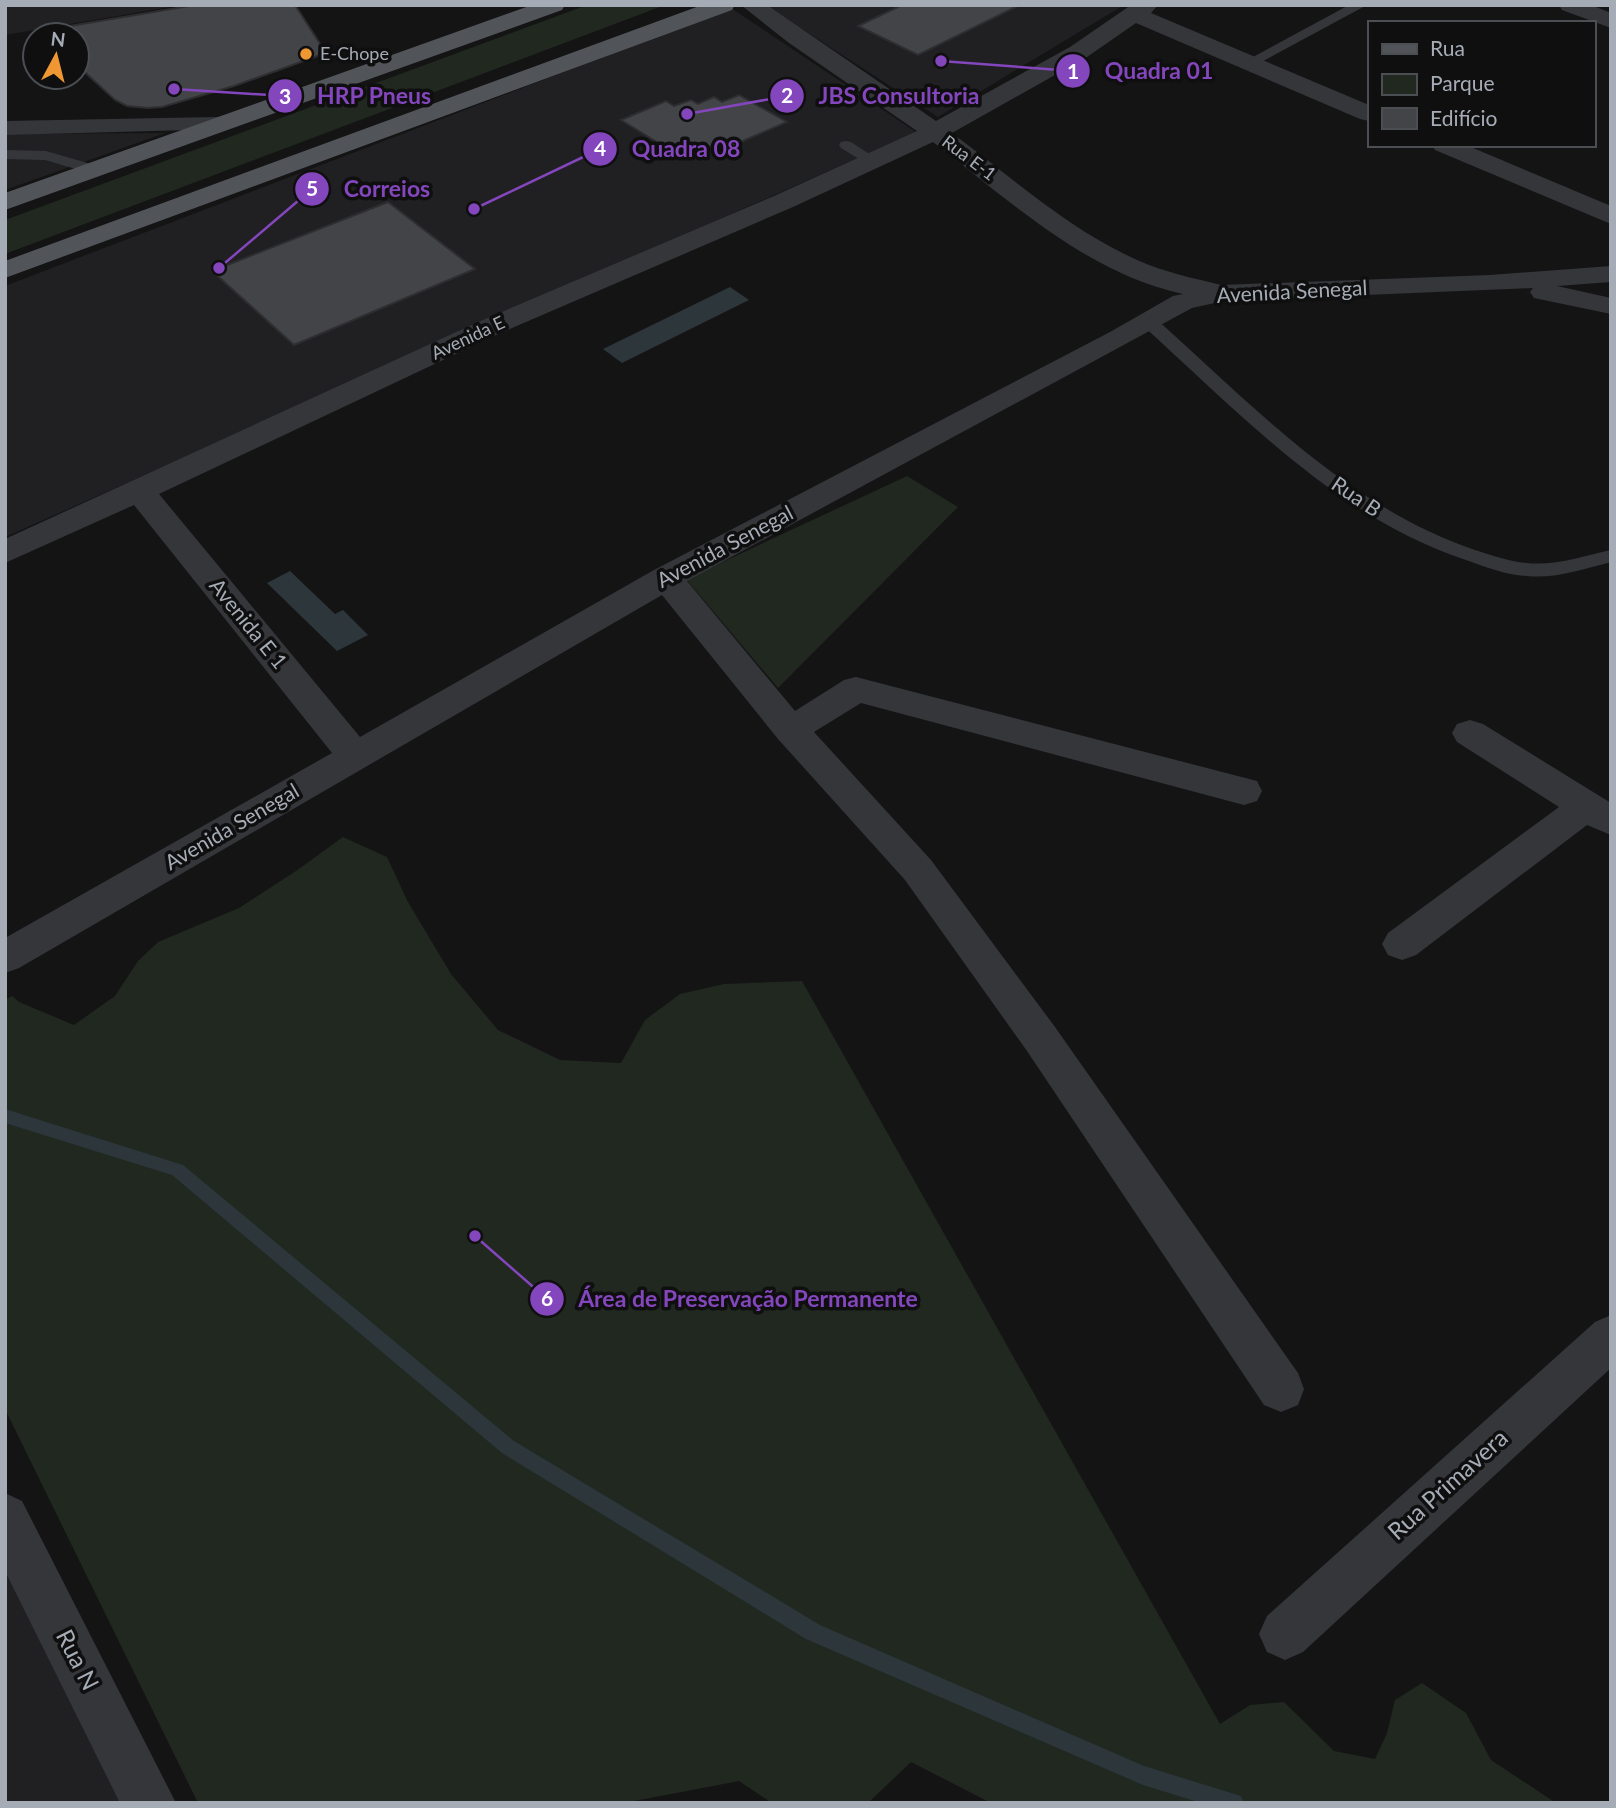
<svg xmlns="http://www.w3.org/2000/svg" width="1616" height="1808" viewBox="0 0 1616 1808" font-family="Lato,sans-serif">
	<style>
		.built { fill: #202022 }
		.green { fill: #202820 }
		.water { fill: #2c363b }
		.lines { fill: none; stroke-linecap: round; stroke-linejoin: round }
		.stream { fill: #2c363b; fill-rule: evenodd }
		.building { fill: #434448; stroke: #2e2e31; stroke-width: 2 }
		.lane { fill: #35363a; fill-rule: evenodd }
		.street { fill: #35363a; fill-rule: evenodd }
		.primary { fill: #515459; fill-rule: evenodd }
		.poi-dot { fill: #ef9732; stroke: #0f0f10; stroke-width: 2.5 }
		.labels { text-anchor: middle; stroke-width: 7; stroke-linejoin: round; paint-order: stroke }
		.far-poi-label { font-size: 18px; fill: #a6acb6; stroke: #0f0f10; text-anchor: start }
		.far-street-label { font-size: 18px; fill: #a6acb6; stroke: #0f0f10 }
		.street-label { font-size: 21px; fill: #a6acb6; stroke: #0f0f10 }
		.near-street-label { font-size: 24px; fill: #a6acb6; stroke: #0f0f10 }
		.leader { fill: none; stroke: #8446bd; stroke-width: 2.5 }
		.callout-dot { fill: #8446bd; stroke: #0f0f10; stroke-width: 2.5 }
		.mark-label { font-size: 21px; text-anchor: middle; font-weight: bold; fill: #fff }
		.callout-label { font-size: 23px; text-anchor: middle; font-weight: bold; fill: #8446bd; stroke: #0f0f10; stroke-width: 7; stroke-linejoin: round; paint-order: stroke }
	</style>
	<rect width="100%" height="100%" fill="#141415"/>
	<g class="built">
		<polygon points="5,5 182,5 5,35"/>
		<polygon points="765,5 1124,5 938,117"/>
		<polygon points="731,8 916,132 5,537 5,286"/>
		<polygon points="165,133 5,190 5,134"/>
		<polygon points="5,1554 138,1803 5,1803"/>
	</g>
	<g class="green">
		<polygon points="587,5 665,5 5,254 5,220"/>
		<polygon points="907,476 958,507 778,688 686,579"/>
		<polygon points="343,837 387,857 408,902 451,974 498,1030 560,1060 621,1063 645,1020 680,994 724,984 802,981 1220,1724 1250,1705 1284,1702 1334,1751 1375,1759 1387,1733 1395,1700 1422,1683 1466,1713 1491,1760 1556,1803 991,1803 911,1762 868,1803 772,1803 739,1781 624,1803 198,1803 5,1409 5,1000 12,996 19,1002 74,1025 115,996 138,961 158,942 239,908 296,871"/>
	</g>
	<g class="water">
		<polygon points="730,287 749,300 622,363 603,349"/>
		<polygon points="290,571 335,614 343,610 368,635 337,651 267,583"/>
	</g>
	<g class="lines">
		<polygon class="stream" points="5,1109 183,1165 514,1441 820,1625 1144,1766 1241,1796 1244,1803 1201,1803 1143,1785 806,1639 502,1453 172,1175 5,1123"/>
	</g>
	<g class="building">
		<polygon points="195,5 295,5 326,53 234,86 162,107 147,108 127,106 115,100 77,65 77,35 44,35 40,31"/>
		<polygon points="902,5 1020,5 918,55 858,26"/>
		<polygon points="739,95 787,122 729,147 721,142 697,152 687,146 673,152 621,120 666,101 674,106 691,100 698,104 714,97 722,102"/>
		<polygon points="388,202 475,269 294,345 212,271"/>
	</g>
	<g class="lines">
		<g class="lane">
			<polygon points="1349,5 1367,5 1254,66 1249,67 1242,63"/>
			<polygon points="846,141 851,142 880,161 877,164 867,164 841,148 839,145 841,142"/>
			<polygon points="5,150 46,151 98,166 101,169 93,174 45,160 5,159"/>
			<path d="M1148,316l6,1c98,88 194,190 321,233 17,5 34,12 52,13 28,3 57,-7 84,-13v12c-27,7 -56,17 -84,14 -21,-1 -42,-9 -61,-16 -130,-43 -225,-146 -324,-235l-2,-4z"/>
		</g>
		<g class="street">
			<path d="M741,5h26l169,116 134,-74 61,-42h27l-7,8 218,92v16l-9,-2 -224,-96 -49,34 -135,76c62,46 124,103 197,132 24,9 48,14 72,20l269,-10 121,-9v16l-54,4 54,12v16l-77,-16 -4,-6 3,-4 -309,13 -32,7 -505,273 108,130 49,-31 12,-3 401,104 5,10 -5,10 -13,4 -383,-102 -47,29 117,128 124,167 243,346 6,16 -6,16 -17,7 -17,-7 -237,-354 -122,-171 -127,-141 -116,-144 -643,373 -14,5v-35l327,-185 -198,-248 -129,58v-24l471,-216 298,-127 143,-65 -128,-88zM933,142c76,58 153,131 250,152l-10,2 -63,36 -456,238 -294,167 -201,-243 337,-159 297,-128z"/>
			<polygon points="1559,5 1591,5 1611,13 1611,28 1562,10"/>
			<polygon points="217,117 226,119 229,124 226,129 5,135 5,121"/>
			<polygon points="1432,145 1466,145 1611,206 1611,224 1435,150"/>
			<polygon points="1470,720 1483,724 1611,803 1611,835 1587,825 1416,955 1402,960 1388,955 1382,944 1388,933 1559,807 1457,742 1452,733 1457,724"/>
			<polygon points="1611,1315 1611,1368 1303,1652 1285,1660 1267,1652 1259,1634 1267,1616 1595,1322"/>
			<polygon points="5,1493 22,1501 176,1803 120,1803 5,1571"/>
		</g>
		<g class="primary">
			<polygon points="532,5 565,5 562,10 5,210 5,193"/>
			<polygon points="702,5 735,5 732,10 5,278 5,261"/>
		</g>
	</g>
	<circle class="poi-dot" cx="306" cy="54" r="7"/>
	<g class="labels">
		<g class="far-poi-label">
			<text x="320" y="60">E-Chope</text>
		</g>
		<g class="far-street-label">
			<text transform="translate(969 158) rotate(37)" y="6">Rua E-1</text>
			<text transform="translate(468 338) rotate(-25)" y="6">Avenida E</text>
		</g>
		<g class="street-label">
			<text transform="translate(1292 292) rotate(-3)" y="7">Avenida Senegal</text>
			<text transform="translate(1356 497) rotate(34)" y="7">Rua B</text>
			<text transform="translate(725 547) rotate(-28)" y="7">Avenida Senegal</text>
			<text transform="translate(248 624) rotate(51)" y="7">Avenida E 1</text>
			<text transform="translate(232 827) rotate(-30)" y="7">Avenida Senegal</text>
		</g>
		<g class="near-street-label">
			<text transform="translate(1448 1485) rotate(-42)" y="8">Rua Primavera</text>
			<text transform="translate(77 1660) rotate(63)" y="8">Rua N</text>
		</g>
	</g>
	<path class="leader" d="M941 61L1073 71M687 114L787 96M174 89L285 96M474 209L600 149M219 268L312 189M475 1236L547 1299"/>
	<g class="callout-dot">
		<circle cx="941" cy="61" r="7"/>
		<circle cx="687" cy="114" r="7"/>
		<circle cx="174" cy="89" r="7"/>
		<circle cx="474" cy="209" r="7"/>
		<circle cx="219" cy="268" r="7"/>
		<circle cx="475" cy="1236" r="7"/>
		<circle cx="1073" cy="71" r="18"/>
		<circle cx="787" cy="96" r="18"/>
		<circle cx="285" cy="96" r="18"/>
		<circle cx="600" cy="149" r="18"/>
		<circle cx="312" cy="189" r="18"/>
		<circle cx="547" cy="1299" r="18"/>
	</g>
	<g class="mark-label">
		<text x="1073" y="79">1</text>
		<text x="787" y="103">2</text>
		<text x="285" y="104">3</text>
		<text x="600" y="156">4</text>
		<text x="312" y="196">5</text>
		<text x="547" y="1306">6</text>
	</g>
	<g class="callout-label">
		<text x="1159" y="79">Quadra 01</text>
		<text x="899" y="104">JBS Consultoria</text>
		<text x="374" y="104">HRP Pneus</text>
		<text x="686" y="157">Quadra 08</text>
		<text x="387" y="197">Correios</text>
		<text x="748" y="1307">Área de Preservação Permanente</text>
	</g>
	<rect width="1616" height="1808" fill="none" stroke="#a6acb6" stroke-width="14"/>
	<rect x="1368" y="21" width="228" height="126" fill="#0f0f10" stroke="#4b4e52" stroke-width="2"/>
	<rect x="1382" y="44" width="35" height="10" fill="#515459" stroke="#4b4e52" stroke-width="2"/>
	<text x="1430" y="56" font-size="21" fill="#a6acb6">Rua</text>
	<rect x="1382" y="74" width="35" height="21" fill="#202820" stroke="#4b4e52" stroke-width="2"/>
	<text x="1430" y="91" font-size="21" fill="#a6acb6">Parque</text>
	<rect x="1382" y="108" width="35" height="21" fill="#434448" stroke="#4b4e52" stroke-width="2"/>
	<text x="1430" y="126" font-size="21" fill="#a6acb6">Edifício</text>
	<g transform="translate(56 56) rotate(7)"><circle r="33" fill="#0f0f10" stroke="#4b4e52" stroke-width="2"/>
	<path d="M0-5L12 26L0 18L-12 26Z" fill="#ef9732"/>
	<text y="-10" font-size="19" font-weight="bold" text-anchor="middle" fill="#a6acb6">N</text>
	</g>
</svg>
